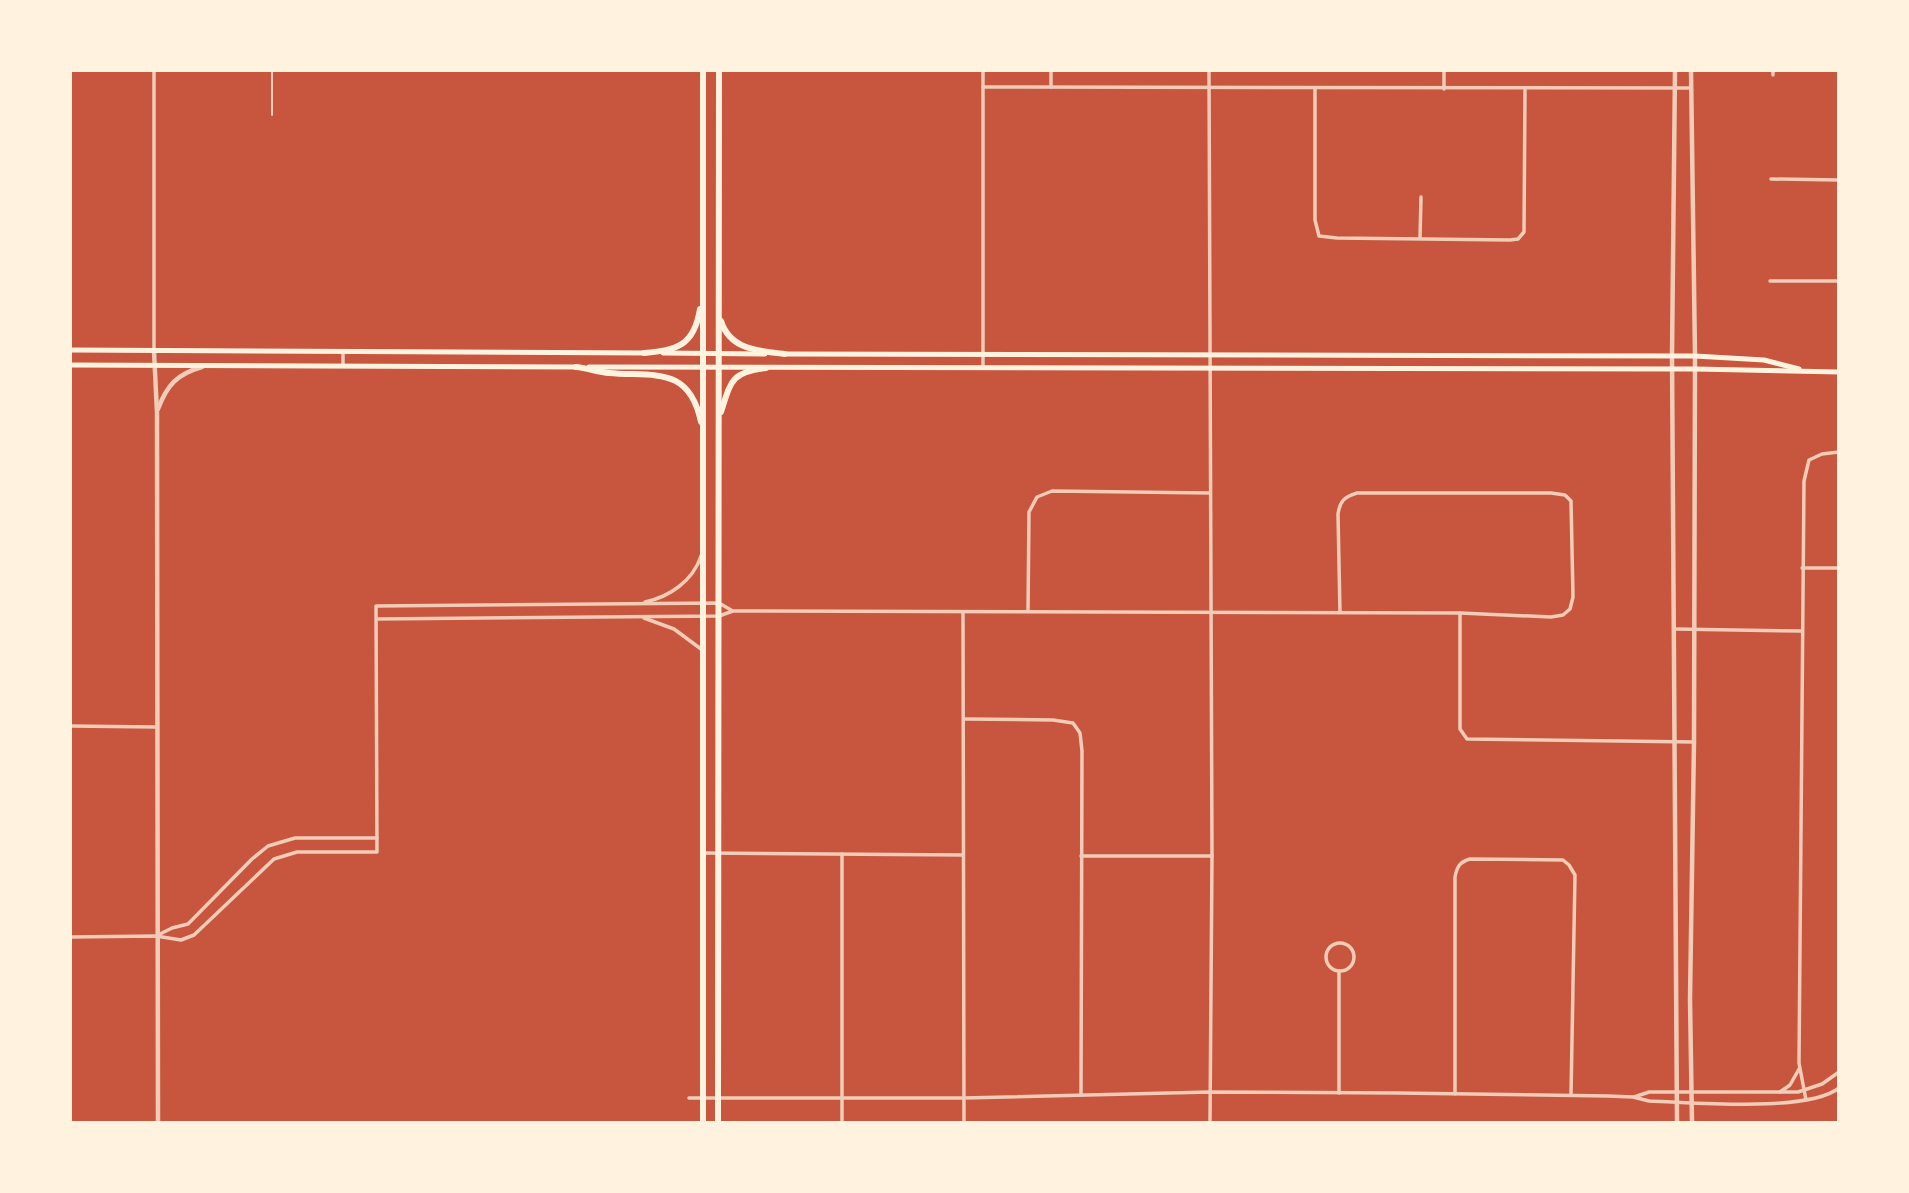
<svg xmlns="http://www.w3.org/2000/svg" width="1909" height="1193" viewBox="0 0 1909 1193" font-family="Arial,sans-serif">
	<style>
		.lines { fill: none; stroke-linecap: round; stroke-linejoin: round }
		.service { stroke: #f1ccb7; stroke-width: 2 }
		.minor { stroke: #f1ccb7; stroke-width: 3.5 }
		.tertiary { stroke: #f1ccb7; stroke-width: 4.5 }
		.secondary { stroke: #fff3e0; stroke-width: 5 }
		.primary { stroke: #fff3e0; stroke-width: 6 }
	</style>
	<rect width="100%" height="100%" fill="#c8553d"/>
	<g class="lines">
		<polyline class="service" points="272,115 272,70"/>
		<g class="minor">
			<polyline points="1209,70 1212,856 1210,1123"/>
			<polyline points="1773,70 1773,75"/>
			<polyline points="983,87 1691,88"/>
			<polyline points="1051,87 1051,70"/>
			<polyline points="1315,88 1315,220 1319,236 1337,238 1510,240 1518,239 1524,232 1525,89"/>
			<polyline points="1444,89 1444,70"/>
			<polyline points="1771,179 1839,180"/>
			<polyline points="1420,238 1421,197"/>
			<polyline points="1770,281 1839,281"/>
			<polyline points="154,351 154,70"/>
			<polyline points="343,366 343,351"/>
			<polyline points="983,368 983,70"/>
			<polyline points="1802,568 1839,568"/>
			<path d="M645,602c24,-5 48,-21 56,-46"/>
			<polyline points="1028,611 1029,512 1037,497 1052,491 1210,493"/>
			<polyline points="963,612 964,1123"/>
			<polyline points="1460,613 1460,729 1467,739 1694,742"/>
			<polyline points="644,618 674,629 701,649"/>
			<path d="M377,619l342,-3 14,-5 727,2 91,4 12,-2 7,-6 3,-12 -2,-96 -6,-6 -14,-2h-194c-13,4 -17,8 -19,21l2,99"/>
			<polyline points="1674,629 1801,631"/>
			<polyline points="964,719 1053,720 1073,723 1080,733 1082,751 1081,1095"/>
			<polyline points="70,726 156,727"/>
			<polyline points="703,853 963,855"/>
			<polyline points="1081,856 1212,856"/>
			<polyline points="158,935 172,928 188,924 252,859 268,846 295,838 377,838"/>
			<polyline points="70,937 156,936 181,940 194,935 274,859 297,852 377,852 376,606 719,603 731,610"/>
			<circle cx="1340" cy="957" r="14"/>
			<polyline points="1780,1092 1790,1085 1799,1069"/>
			<polyline points="1339,1093 1339,971"/>
			<path d="M1455,1094v-217c2,-11 5,-15 15,-18l93,1 6,5 6,10 -4,220"/>
			<polyline points="1634,1097 1649,1092 1798,1092 1822,1084 1839,1072"/>
			<path d="M689,1098h274l247,-6 187,1 211,3 25,1 16,4c43,1 158,12 190,-13"/>
			<polyline points="1806,1100 1799,1063 1804,481 1809,460 1822,454 1839,452"/>
			<polyline points="842,1123 842,854"/>
		</g>
		<g class="tertiary">
			<polyline points="1675,70 1672,356 1677,1123"/>
			<polyline points="1691,70 1695,356 1694,742 1690,999 1692,1123"/>
			<polyline points="154,351 157,413 158,1123"/>
			<path d="M158,409c9,-24 19,-35 44,-42"/>
		</g>
		<g class="secondary">
			<polyline points="70,350 646,353"/>
			<polyline points="663,353 765,354"/>
			<polyline points="782,354 1695,356 1764,360 1799,369"/>
			<polyline points="70,365 579,367"/>
			<polyline points="589,367 1695,369 1839,372"/>
		</g>
		<g class="primary">
			<path d="M721,321c9,29 38,30 64,33"/>
			<path d="M644,353c33,-3 50,-7 56,-44"/>
			<path d="M576,367c11,1 22,5 33,6 44,4 80,-8 92,49"/>
			<path d="M721,412c10,-31 10,-40 45,-44"/>
			<polyline points="703,1123 703,70"/>
			<polyline points="718,1123 719,70"/>
		</g>
	</g>
	<rect width="1909" height="1193" fill="none" stroke="#fff3e0" stroke-width="144"/>
</svg>
